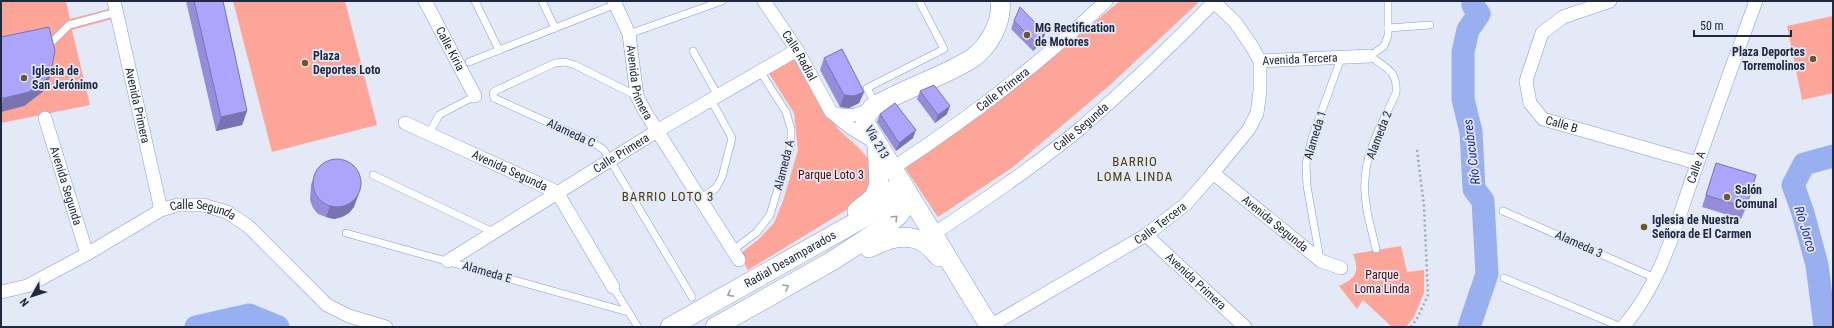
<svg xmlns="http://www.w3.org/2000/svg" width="1834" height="328" viewBox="0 0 1834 328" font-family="'Roboto Condensed',sans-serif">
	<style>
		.green { fill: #fea599 }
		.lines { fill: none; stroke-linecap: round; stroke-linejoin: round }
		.river { stroke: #98b0ef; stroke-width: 23 }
		.lane-casing { stroke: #849bd8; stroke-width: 8 }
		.street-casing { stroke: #849bd8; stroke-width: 14 }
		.secondary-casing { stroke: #849bd8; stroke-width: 20 }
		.path { stroke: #a0a7b8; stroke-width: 2.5; stroke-dasharray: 2 3; stroke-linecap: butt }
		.lane { stroke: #fff; stroke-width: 7 }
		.street { stroke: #fff; stroke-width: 13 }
		.secondary { stroke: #fff; stroke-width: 19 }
		.wall { fill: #958dda }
		.shaded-wall { fill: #7973b1 }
		.building { fill: #ada4fd; stroke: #7973b1 }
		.oneway { stroke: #9b9faa }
		.poi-dot { fill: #6b5826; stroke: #e3e9f6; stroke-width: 1.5 }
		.labels { text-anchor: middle; stroke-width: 3.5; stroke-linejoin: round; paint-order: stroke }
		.poi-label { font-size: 12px; font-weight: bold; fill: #202942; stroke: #e3e9f6; text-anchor: start }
		.street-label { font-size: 12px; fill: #202942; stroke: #e3e9f6 }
		.park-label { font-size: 12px; fill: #570505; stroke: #e3e9f6 }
		.water-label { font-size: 13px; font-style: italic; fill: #18269d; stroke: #e3e9f6 }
		.neighbourhood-label { font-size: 13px; letter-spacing: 1px; fill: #4b3c14; stroke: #e3e9f6 }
	</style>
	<rect width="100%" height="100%" fill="#e3e9f6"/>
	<g class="green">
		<polygon points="1,1 66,1 70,19 109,9 112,19 72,30 90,105 1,123 1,112 24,106 1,50"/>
		<polygon points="233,1 345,1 377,125 272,152"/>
		<polygon points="1120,1 1196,1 1198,3 1110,85 1013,167 938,217 905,168 984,113"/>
		<polygon points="1833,16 1833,93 1802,100 1787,26"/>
		<polygon points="792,58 798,61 831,120 841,132 860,149 874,166 873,184 863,200 748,270 740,256 741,253 759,239 774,223 783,201 798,150 794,113 768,72"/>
		<path d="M1401,246l6,26 17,-2v23l-10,24 -8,10h-14l-29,-27 -6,9 -18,-23c17,-8 21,-14 14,-32z"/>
	</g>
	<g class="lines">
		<g class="river">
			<polyline points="196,327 249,315 278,327"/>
			<polyline points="1469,327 1487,274 1483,201 1474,189 1471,132 1463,99 1463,52 1468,30 1479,14 1473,5 1473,1"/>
			<polyline points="1825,327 1817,265 1803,213 1793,185 1804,164 1833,156"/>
		</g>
		<defs>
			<g id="lane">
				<polyline points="475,1 499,50"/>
				<polyline points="542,1 555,28"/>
				<polyline points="1388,28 1430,25"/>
				<polyline points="629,34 722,1"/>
				<polyline points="51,43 69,25 117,12"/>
				<polyline points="693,51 718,96"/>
				<polyline points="469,62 616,4"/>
				<polyline points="637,96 575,65 565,62 555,63 495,91 493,93 494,98 594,143 604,150 692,297"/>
				<polyline points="876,105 867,88 944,49 919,1"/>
				<polyline points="429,134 439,115 475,96"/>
				<polyline points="373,175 493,232"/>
				<polyline points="700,199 716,188 722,177 732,138 711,100"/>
				<polyline points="1503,211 1655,278"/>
				<polyline points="346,233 628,312"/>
				<path d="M1376,249c-5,-22 -13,-46 -11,-69 1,-30 19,-60 31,-87 2,-22 -10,-25 -26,-37l14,-10 4,-10v-35"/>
				<polyline points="733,250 757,232 770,215 791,144 791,129 786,112 760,71"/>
				<polyline points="1320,259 1307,186 1306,164 1312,138 1341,58"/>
				<polyline points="1504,278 1621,327"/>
				<polyline points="613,287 638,327"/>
			</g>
			<g id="street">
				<path id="s1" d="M114,1l47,209"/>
				<path id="s2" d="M425,1l50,95"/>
				<path id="s3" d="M614,1l15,33 8,62 7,14 95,150"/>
				<path id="s4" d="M764,1l33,49 34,62 20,16 25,15"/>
				<path id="s5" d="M1610,1l-47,16 -21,16 -16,48 4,22 13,16 154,44"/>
				<path id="s6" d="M1260,61l110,-5"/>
				<path d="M833,113c14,5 26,3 39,-5"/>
				<path id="s7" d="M45,118l42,136"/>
				<path id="s8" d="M405,123l152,69 56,95"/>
				<path id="s9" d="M893,168c76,-50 147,-104 213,-167"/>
				<path id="s10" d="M1213,173l108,88 20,7"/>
				<path id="s11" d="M932,235c51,-34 103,-69 150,-108 46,-40 90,-82 132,-125"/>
				<path id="s12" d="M1146,235l99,92"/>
				<path id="s13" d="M448,261l209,-130 140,-81"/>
				<path id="s14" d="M1,292l26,-6 60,-32 74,-44 16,-5h26l24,7 21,14 79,79 22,11 37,11"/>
				<path id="s15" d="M990,326l156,-91 40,-31 27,-31 36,-44 8,-16 3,-22v-30l-9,-16 -16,-23 -22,-21"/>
				<path id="s16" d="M1623,327c41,-47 54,-108 75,-165 19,-54 38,-107 58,-161"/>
			</g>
			<g id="secondary">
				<polyline points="857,211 874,197 879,184 877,145"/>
				<path d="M869,248c17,-8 35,-16 54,-6 6,3 11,10 16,15"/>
				<path id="s17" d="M670,327l204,-115 14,-12 12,-19"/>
				<polyline points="715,327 832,261 886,226 899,215 910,197"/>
				<path d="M990,327l-125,-204 2,-8 5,-7c30,-19 69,-30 99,-49 17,-11 32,-37 29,-58"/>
			</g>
		</defs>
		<use href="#lane" class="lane-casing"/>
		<use href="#street" class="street-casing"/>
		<use href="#secondary" class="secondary-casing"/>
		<polyline class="path" points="1411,327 1418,317 1428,295 1424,206 1417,150"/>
		<use href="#lane" class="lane"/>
		<use href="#street" class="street"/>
		<use href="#secondary" class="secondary"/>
	</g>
	<g class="wall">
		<polygon points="186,1 223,1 247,111 242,125 216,131"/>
		<polygon points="1014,21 1045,33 1043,41 1033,51 1011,29"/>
		<polygon points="1,37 50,76 45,90 24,106 1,112"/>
		<polygon points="824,58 864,92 859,103 849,108 840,107 820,70"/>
		<polygon points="920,91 947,114 935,123 917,99"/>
		<polygon points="880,114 913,138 896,151 877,122"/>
		<polygon points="1716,163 1746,208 1741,219 1702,207"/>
		<polygon points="315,173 354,207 349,213 342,217 334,219 326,217 318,214 313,208 310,200 311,185"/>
	</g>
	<g class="shaded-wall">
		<polygon points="1045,33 1043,41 1033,51 1036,43"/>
		<polygon points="50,76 45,90 24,106 1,112 1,107 4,98"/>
		<polygon points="864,92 859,103 849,108 840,107 844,95"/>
		<polygon points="950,106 947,114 935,123 938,115"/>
		<polygon points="247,111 242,125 216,131 221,117"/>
		<polygon points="916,130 913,138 896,151 899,143"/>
		<polygon points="361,188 354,207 349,213 342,217 334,219 326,217 330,206"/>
	</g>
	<g class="building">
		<polygon points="194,1 223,1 247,111 221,117"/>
		<polygon points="1020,7 1045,33 1036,43 1014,21"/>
		<polygon points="49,27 55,51 50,76 29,92 4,98 1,98 1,37"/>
		<polygon points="842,49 864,92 854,96 844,95 824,58"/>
		<polygon points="934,85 950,106 938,115 920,91"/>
		<polygon points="895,103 916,130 899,143 880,114"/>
		<circle cx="337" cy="183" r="24"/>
		<polygon points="1716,163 1756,175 1746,208 1706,195"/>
	</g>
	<defs><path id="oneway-chevron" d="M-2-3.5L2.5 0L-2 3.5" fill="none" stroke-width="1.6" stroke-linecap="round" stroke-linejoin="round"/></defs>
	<g class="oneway">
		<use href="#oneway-chevron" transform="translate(895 218) rotate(-45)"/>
		<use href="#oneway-chevron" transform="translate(786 287) rotate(-30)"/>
		<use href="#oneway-chevron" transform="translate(730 294) rotate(151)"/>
	</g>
	<g class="poi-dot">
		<circle cx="1027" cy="35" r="4"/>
		<circle cx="1813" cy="59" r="4"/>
		<circle cx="305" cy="63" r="4"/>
		<circle cx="24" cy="78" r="4"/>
		<circle cx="1727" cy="197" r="4"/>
		<circle cx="1644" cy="227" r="4"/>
	</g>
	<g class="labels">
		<g class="poi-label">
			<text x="1035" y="32">MG Rectification<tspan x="1035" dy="14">de Motores</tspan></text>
			<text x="1805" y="56" text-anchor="end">Plaza Deportes<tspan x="1805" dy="14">Torremolinos</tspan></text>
			<text x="313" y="60">Plaza<tspan x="313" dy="14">Deportes Loto</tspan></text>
			<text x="32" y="75">Iglesia de<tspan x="32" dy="14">San Jerónimo</tspan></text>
			<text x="1735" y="194">Salón<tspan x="1735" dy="14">Comunal</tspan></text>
			<text x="1652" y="224">Iglesia de Nuestra<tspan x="1652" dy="14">Señora de El Carmen</tspan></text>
		</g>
		<g class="street-label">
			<text dy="4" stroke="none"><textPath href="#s2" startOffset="54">Calle Kiria</textPath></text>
			<text dy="4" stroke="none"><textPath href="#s4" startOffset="65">Calle Radial</textPath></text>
			<text dy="4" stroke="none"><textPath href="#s6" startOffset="40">Avenida Tercera</textPath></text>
			<text dy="4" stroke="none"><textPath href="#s3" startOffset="86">Avenida Primera</textPath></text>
			<text dy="4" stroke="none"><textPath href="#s9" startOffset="135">Calle Primera</textPath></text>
			<text dy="4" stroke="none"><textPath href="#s1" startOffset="107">Avenida Primera</textPath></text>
			<text dy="4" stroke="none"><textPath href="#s5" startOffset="189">Calle B</textPath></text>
			<text dy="4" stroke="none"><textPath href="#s11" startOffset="184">Calle Segunda</textPath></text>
			<text transform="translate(571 133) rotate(25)" y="4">Alameda C</text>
			<text transform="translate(1315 135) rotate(-73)" y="4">Alameda 1</text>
			<text transform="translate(1379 135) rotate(-69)" y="4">Alameda 2</text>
			<text transform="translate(877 142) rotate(60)" y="4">Vía 213</text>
			<text dy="4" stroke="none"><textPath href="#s13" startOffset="204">Calle Primera</textPath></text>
			<text transform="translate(784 165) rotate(-76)" y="4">Alameda A</text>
			<text dy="4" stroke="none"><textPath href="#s16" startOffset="177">Calle A</textPath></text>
			<text dy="4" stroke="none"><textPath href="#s8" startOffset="115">Avenida Segunda</textPath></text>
			<text dy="4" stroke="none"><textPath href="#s7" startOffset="71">Avenida Segunda</textPath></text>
			<text dy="4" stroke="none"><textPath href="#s14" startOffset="224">Calle Segunda</textPath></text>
			<text dy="4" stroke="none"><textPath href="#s15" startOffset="199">Calle Tercera</textPath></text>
			<text dy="4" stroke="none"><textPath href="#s10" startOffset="80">Avenida Segunda</textPath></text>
			<text transform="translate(1579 244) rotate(24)" y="4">Alameda 3</text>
			<text dy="4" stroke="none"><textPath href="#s17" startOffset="138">Radial Desamparados</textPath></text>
			<text transform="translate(487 272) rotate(16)" y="4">Alameda E</text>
			<text dy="4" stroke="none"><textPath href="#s12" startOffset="68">Avenida Primera</textPath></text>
		</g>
		<g class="park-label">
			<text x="831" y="179">Parque Loto 3</text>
			<text x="1382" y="279">Parque<tspan x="1382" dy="14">Loma Linda</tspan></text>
		</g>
		<g class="water-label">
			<text transform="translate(1471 152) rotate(-97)" y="5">Río Cucubres</text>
			<text transform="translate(1806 229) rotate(73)" y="5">Río Jorco</text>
		</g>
		<g class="neighbourhood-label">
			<text x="1135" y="166">BARRIO<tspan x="1135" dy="15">LOMA LINDA</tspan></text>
			<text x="668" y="201">BARRIO LOTO 3</text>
		</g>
	</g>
	<rect width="1834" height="328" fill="none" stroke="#202942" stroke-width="4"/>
	<g transform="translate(32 296) rotate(231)" stroke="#e3e9f6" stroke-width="3" paint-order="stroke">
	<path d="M0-3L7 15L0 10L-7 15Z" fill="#202942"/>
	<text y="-6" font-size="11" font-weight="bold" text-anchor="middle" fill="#202942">N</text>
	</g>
	<path d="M1694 30v6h97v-6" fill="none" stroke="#202942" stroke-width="2"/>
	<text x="1700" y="30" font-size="12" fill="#202942" stroke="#e3e9f6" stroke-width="3" paint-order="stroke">50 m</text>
</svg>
